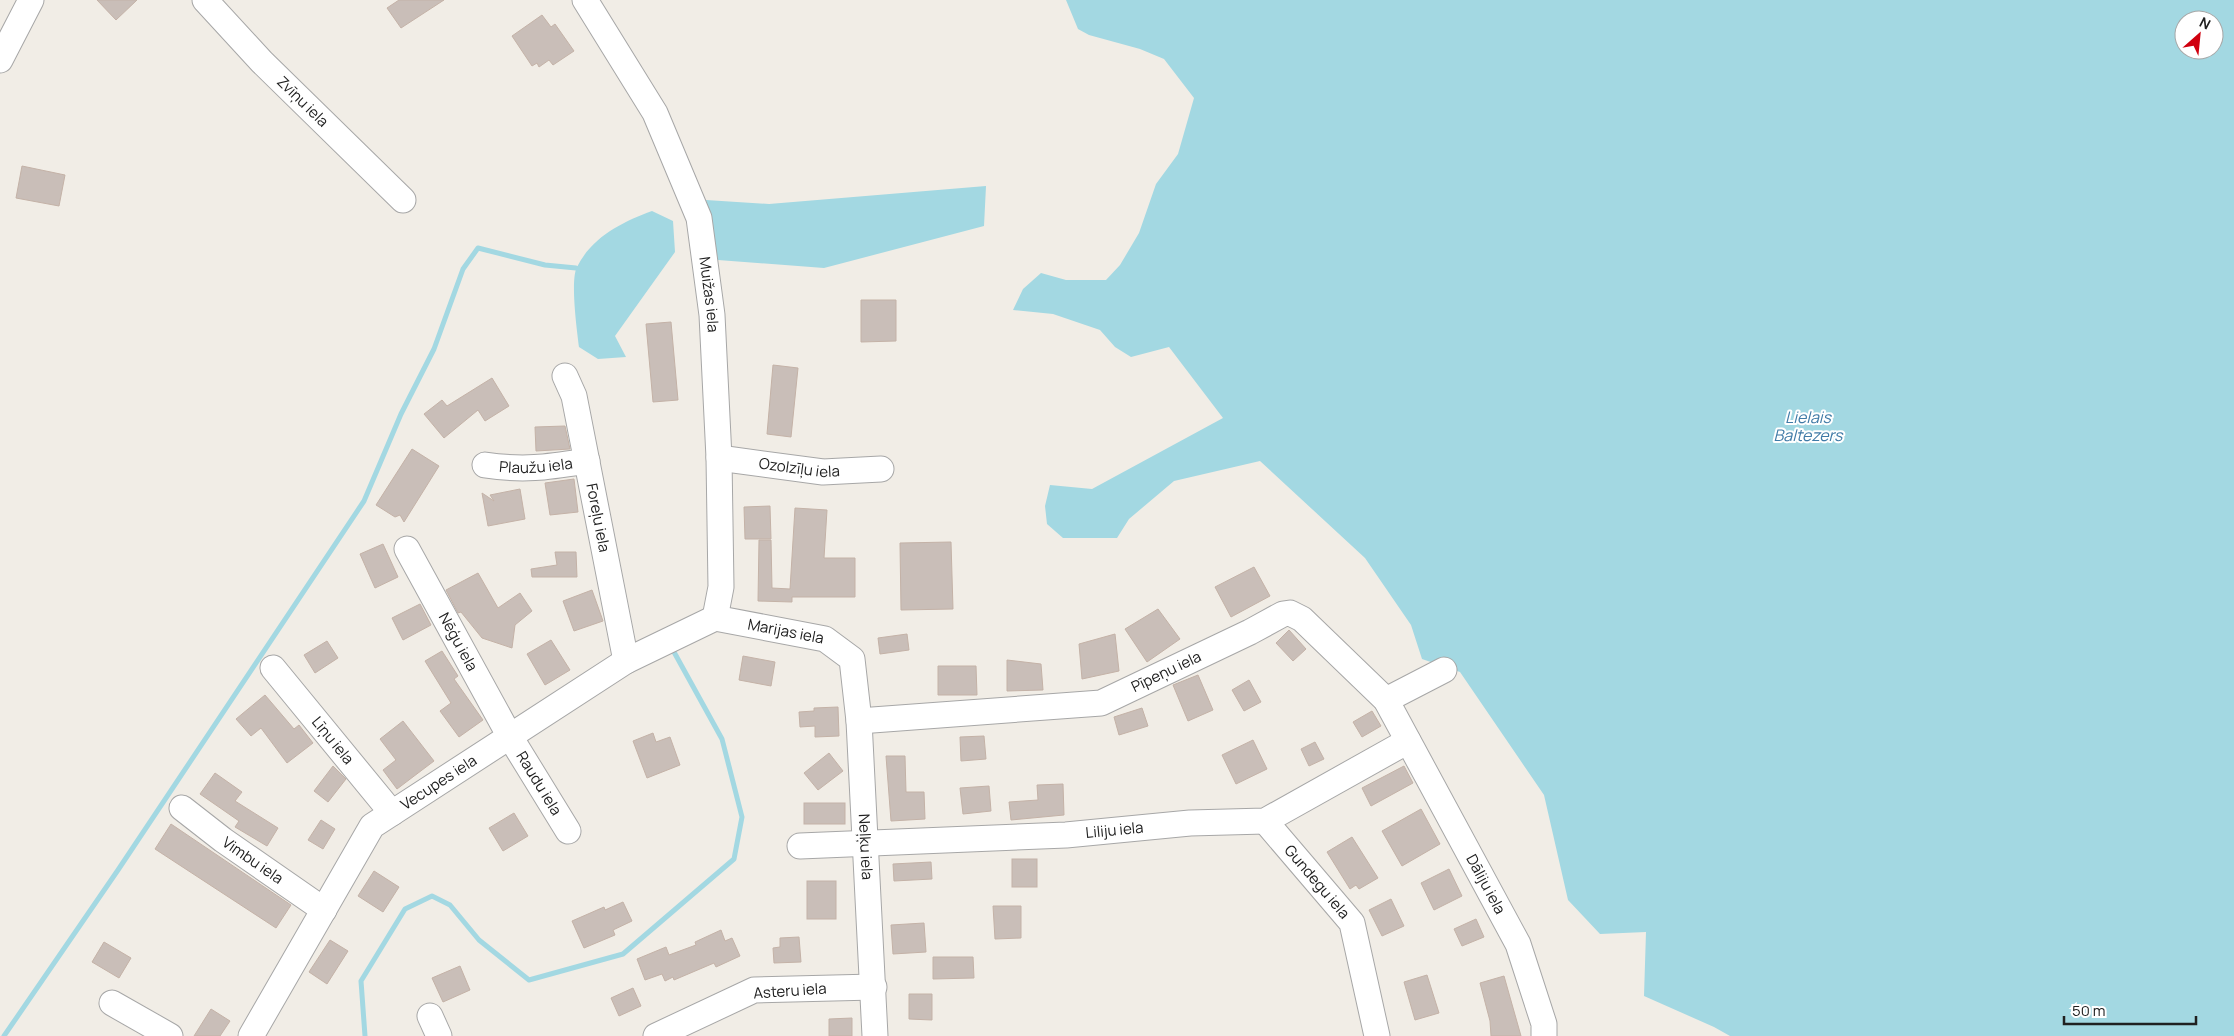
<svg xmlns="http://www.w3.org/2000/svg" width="2234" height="1036" viewBox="0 0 2234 1036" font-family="Manrope,sans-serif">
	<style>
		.water { fill: #a3d8e2; fill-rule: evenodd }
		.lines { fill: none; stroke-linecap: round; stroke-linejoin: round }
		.stream { stroke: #a3d8e2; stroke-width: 5 }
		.building { fill: #c9beb8; stroke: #c4b2a7 }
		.minor-casing { stroke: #a7a7a7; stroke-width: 27 }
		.minor { stroke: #fff; stroke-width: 25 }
		.labels { text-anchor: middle; stroke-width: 4; stroke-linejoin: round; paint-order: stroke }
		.street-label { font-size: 15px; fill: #202020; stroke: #fff }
		.water-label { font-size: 16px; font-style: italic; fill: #3f7aa6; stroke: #fff }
	</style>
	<rect width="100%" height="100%" fill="#f1ede6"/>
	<g class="water">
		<path d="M1066,0h1168v1036h-504l-16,-9 -70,-31 2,-64 -46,2 -32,-34 -24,-105 -84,-123 -38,-13 -11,-34 -46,-67 -105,-97 -86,20 -45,38 -12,19h-54l-16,-14 -2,-18 5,-21 42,4 131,-71 -54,-71 -38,10 -16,-10 -15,-17 -47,-16 -40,-4 10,-21 18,-16 25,7h40l14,-15 19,-32 17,-49 22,-30 16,-56 -30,-39 -24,-10 -51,-14 -11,-6zM2184,20h30v30h-30z"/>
		<polygon points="986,186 984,226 824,268 718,260 706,200 769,204"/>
		<path d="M652,211l21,10 2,31 -60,84 11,21 -28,2 -19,-12c-2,-17 -9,-67 -2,-80 15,-30 45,-45 75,-56z"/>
	</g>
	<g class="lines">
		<g class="stream">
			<polyline points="4,1036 118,870 364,501 401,414 434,349 463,269 478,248 545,265 576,268"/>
			<polyline points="365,1036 361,981 405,909 432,896 450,905 479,940 529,980 623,954 734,859 742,817 722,739 674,652"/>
		</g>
	</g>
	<g class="building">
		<polygon points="97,0 137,0 116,20"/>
		<polygon points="399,0 444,0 401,28 387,8"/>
		<polygon points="542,15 551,27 555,24 574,51 553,65 549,60 539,67 537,63 532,66 512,36"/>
		<polygon points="22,166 65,175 59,206 16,198"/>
		<polygon points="861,300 896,300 896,341 861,342"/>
		<polygon points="671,322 678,400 653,402 646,324"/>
		<polygon points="773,365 798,368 791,437 767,434"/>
		<polygon points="492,378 509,406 485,421 478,410 444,438 424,414 442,400 447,406"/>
		<polygon points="565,426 570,449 536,451 535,427"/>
		<polygon points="412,449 439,466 404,522 400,515 395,517 376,505"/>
		<polygon points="574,479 578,512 550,515 545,483"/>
		<polygon points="520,489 525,519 488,526 482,493 494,501 490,495"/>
		<polygon points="770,506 771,539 745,539 744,507"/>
		<polygon points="795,508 827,510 824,558 855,558 855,597 792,597 792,602 758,601 759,540 771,540 772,588 790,589"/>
		<polygon points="951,542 953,609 901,610 900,543"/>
		<polygon points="383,544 398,577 375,588 360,554"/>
		<polygon points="555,552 576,552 577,577 532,577 531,569 557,565"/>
		<polygon points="1254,567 1270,596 1231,617 1215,587"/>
		<polygon points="478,573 498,608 520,593 532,611 515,625 512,648 482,638 461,612 458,613 446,590"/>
		<polygon points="592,590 603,621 574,631 563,601"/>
		<polygon points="420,604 431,625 403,640 392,618"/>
		<polygon points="1158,609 1180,639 1147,662 1125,629"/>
		<polygon points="1289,630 1306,649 1293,661 1276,643"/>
		<polygon points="907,634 909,650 880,654 878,638"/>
		<polygon points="1115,634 1119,671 1082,679 1079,644"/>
		<polygon points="551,640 570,670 545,685 527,654"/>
		<polygon points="327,641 338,658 315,673 304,655"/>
		<polygon points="442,651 458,676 454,679 483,720 459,737 440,711 451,703 425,661"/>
		<polygon points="743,656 775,662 771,686 739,680"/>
		<polygon points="1007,660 1041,664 1043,690 1007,691"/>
		<polygon points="938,666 976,666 977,695 938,695"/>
		<polygon points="1198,675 1213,710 1188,721 1173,685"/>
		<polygon points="1249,680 1261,702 1244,711 1232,690"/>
		<polygon points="265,695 294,729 299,725 313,743 287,763 261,728 251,736 236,719"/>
		<polygon points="838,707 839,736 815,737 815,726 800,727 799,712 814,711 814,708"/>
		<polygon points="1142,708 1148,726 1119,735 1114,717"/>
		<polygon points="1372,711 1381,726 1362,737 1353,722"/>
		<polygon points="403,721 434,761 397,789 383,770 396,760 380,739"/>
		<polygon points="653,733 656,742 670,737 680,765 647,778 633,741"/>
		<polygon points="984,736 986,759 961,761 960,737"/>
		<polygon points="1253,740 1267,769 1236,784 1222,755"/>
		<polygon points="1315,742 1324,759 1309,766 1301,749"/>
		<polygon points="829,753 843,771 818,790 804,773"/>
		<polygon points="886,756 905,756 906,792 924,792 925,819 891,821"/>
		<polygon points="333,766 346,779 328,802 314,791"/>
		<polygon points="1404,766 1413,783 1371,806 1362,788"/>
		<polygon points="215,773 242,792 235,801 278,828 267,846 235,827 239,821 200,794"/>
		<polygon points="1063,784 1064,815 1011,820 1009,802 1038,800 1037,785"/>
		<polygon points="989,786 991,811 963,814 960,788"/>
		<rect x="804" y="803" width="41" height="21"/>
		<polygon points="1421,809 1440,844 1402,866 1382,831"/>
		<polygon points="514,813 528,836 503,851 489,828"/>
		<polygon points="321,820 335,829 323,849 308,840"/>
		<polygon points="171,824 291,905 276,928 155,849"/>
		<polygon points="1352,837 1378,878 1359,889 1356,885 1350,889 1327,852"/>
		<rect x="1012" y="859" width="25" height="28"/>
		<polygon points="931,862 932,879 894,881 893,864"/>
		<polygon points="1449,869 1462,896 1434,910 1421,883"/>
		<polygon points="374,871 399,887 383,912 358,896"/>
		<rect x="807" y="881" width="29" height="38"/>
		<polygon points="1391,899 1404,926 1382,936 1369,910"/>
		<polygon points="623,902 632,921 613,930 615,935 584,948 572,921 604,907 605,910"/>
		<polygon points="993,906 1021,906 1021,938 995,939"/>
		<polygon points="1476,919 1484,937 1462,946 1454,929"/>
		<polygon points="924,923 926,952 893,954 891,925"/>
		<polygon points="721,930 725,941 732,938 740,956 716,967 714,963 674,980 673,977 665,981 662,974 645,980 637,959 666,947 669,955 696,945 695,942"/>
		<polygon points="799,937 801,962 774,963 773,948 780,947 780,938"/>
		<polygon points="330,940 348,951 327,984 309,972"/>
		<polygon points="104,942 131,958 119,978 92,962"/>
		<polygon points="933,957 973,957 974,978 933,979"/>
		<polygon points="460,966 470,990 443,1002 432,978"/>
		<polygon points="1427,975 1439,1013 1415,1020 1404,982"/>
		<polygon points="1504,976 1521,1036 1491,1036 1490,1021 1480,983"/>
		<polygon points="633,988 641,1006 619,1016 611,998"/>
		<polygon points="909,994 932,994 932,1020 909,1019"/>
		<polygon points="211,1009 230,1021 220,1036 194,1036"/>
		<polygon points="852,1018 852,1036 829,1036 829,1019"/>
	</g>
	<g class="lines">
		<defs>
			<g id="minor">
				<path id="s1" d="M205,0l57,62 141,138"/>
				<path id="s2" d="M585,0l70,113 44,105 13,97 7,143 2,129 -6,31"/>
				<polyline points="0,60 31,0"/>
				<path id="s3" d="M565,376l9,20 52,265"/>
				<path id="s4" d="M719,458l104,14 58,-3"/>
				<path id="s5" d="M485,465c40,6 63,2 102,-4"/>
				<path id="s6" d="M407,549l102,186 59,96"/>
				<path id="s7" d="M715,618l110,21 27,20 7,62 16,315"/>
				<path id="s8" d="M273,668l119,145"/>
				<polyline points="1386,700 1444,670"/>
				<path id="s9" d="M859,721l242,-18 149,-71 33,-18 7,-1 12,6 84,81 132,244 26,80v12"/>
				<path id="s10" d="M182,808l41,32 101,70"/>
				<path id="s11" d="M1265,821l87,102 25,113"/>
				<path id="s12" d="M800,846l266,-11 124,-12 75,-2 143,-80"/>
				<polyline points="112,1003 170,1036"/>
				<polyline points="430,1016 439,1036"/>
				<path id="s13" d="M251,1036l121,-210 254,-165 89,-43"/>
				<polyline points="656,1036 754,990 874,987"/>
			</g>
		</defs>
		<use href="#minor" class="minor-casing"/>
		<use href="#minor" class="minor"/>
	</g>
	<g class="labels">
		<g class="street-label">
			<text dy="5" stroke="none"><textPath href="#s1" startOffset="141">Zvīņu iela</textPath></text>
			<text dy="5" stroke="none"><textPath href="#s2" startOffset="324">Muižas iela</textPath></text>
			<text dy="5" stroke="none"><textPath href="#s5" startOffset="51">Plaužu iela</textPath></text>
			<text dy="5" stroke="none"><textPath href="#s4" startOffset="81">Ozolzīļu iela</textPath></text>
			<text dy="5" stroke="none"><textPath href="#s3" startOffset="146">Foreļu iela</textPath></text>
			<text dy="5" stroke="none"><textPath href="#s7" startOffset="72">Marijas iela</textPath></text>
			<text dy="5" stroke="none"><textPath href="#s6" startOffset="106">Nēģu iela</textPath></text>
			<text dy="5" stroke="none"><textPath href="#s9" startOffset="315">Pīpeņu iela</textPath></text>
			<text dy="5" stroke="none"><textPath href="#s8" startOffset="94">Līņu iela</textPath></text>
			<text dy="5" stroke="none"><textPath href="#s13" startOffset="322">Vecupes iela</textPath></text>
			<text dy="5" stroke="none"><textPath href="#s6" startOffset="269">Raudu iela</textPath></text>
			<text dy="5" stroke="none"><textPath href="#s12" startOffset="315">Liliju iela</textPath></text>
			<text dy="5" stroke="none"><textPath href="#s7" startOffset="334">Neļķu iela</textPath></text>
			<text dy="5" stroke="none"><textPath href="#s10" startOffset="88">Vimbu iela</textPath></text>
			<text dy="5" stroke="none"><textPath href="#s11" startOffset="80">Gundegu iela</textPath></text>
			<text dy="5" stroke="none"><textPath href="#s9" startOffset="792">Dāliju iela</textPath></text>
			<text transform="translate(790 991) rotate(-4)" y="5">Asteru iela</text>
		</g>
		<g class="water-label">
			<text x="1808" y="423">Lielais<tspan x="1808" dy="18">Baltezers</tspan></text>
		</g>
	</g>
	<g transform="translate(2199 35) rotate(27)"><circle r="24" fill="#ffffff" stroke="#a6a6a6"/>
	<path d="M0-4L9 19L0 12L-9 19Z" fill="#d0000f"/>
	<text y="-8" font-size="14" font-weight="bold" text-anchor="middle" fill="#202020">N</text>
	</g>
	<path d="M2064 1016v8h132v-8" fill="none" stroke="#202020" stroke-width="2.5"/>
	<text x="2072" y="1016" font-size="15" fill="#202020" stroke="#ffffff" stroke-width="4" paint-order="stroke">50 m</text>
</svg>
